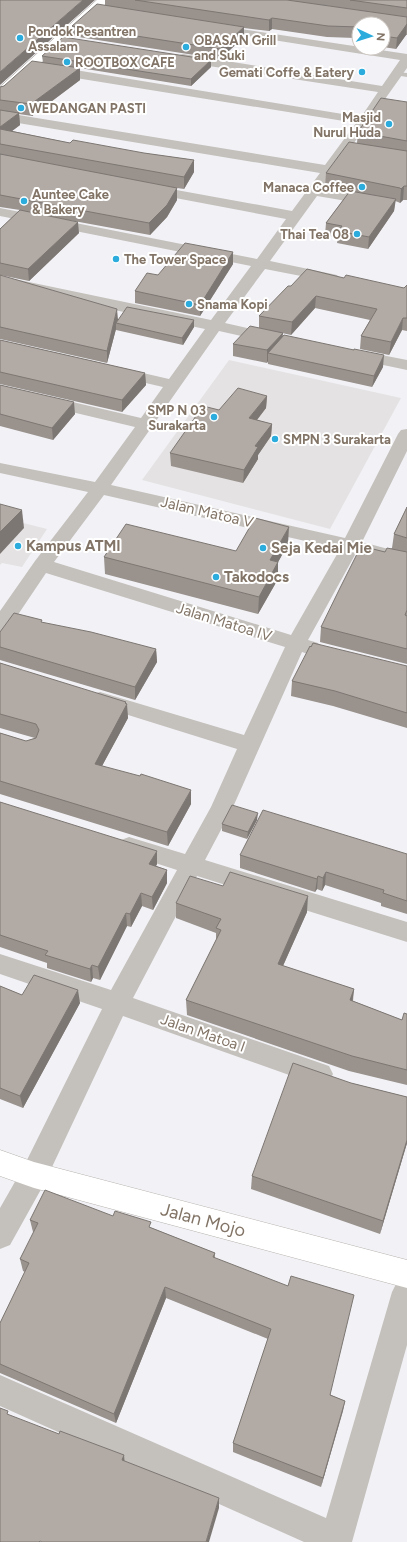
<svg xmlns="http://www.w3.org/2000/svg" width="407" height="1542" viewBox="0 0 407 1542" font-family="Figtree,sans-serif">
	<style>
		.built { fill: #e4e2e3 }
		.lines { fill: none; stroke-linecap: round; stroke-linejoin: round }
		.secondary-casing { stroke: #b7b2ad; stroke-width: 1 }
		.lane { fill: #c4c0bc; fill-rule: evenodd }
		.street { fill: #c4c0bc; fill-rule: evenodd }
		.secondary { fill: #fff; fill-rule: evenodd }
		.wall { fill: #99928d }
		.shaded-wall { fill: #7d7773 }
		.building { fill: #b2aaa4; stroke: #7d7773 }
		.poi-dot { fill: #2bacdd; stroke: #fff; stroke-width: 1.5 }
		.labels { text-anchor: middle; stroke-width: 4; stroke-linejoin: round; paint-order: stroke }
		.far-poi-label { font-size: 13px; font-weight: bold; fill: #827466; stroke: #fff; text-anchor: start }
		.street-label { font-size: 15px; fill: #827466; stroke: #fff }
		.poi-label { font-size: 15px; font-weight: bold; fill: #827466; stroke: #fff; text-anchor: start }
		.near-street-label { font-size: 18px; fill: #827466; stroke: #fff }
	</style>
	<rect width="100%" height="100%" fill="#f2f2f6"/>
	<g class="built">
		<polygon points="229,360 401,398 330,529 142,480"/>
		<polygon points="0,517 47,529 22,567 2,563 0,565"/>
	</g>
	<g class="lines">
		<defs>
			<g id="secondary">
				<polygon points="97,0 110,0 4,96 0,97 0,87"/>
				<polygon points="0,1150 34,1162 407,1260 407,1288 34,1188 0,1176"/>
			</g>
		</defs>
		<use href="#secondary" class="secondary-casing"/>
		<polygon class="lane" points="397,72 407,73 407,77 395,75 395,73"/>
		<g class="street">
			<path d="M214,25l193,29v14l-85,120 54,10 5,1 2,3 -2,3 -5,1 -59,-10 -47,65 67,14 2,3 -2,3 -5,1 -67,-13 -40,54 54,12 2,3 -2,3 -6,2 -54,-12 -108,154 234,53 53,-104 3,-4 6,-1v22l-45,91 45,12v12l-51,-13 -48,87 10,3 3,5 -3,5 -7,2 -9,-3 -69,155 -28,53 202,62v20l-210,-66 -64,122 196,68 4,8 -4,8 -9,4 -197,-70 -79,168 -34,61 -10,4v-41l24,-42 78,-157 -102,-35v-20l111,36 66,-120 -56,-18 -4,-6 4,-6 8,-3 56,17 26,-47 26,-58 -144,-45 -3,-5 3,-5 7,-2 144,43 41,-88 -239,-74 -39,58 -7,2v-22l35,-50 53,-69 -88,-19v-10l95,19 40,-55 -135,-32v-10l141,33 22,-31 -52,-12 -2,-3 2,-3 6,-2 52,12 36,-50 -205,-43v-10l211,44 40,-54 -251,-50v-8l257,51 29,-40 -137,-26 -5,-1 -2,-3 2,-3 5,-1 143,26 28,-38 -320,-53v-8l325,53 31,-42 -305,-49 -4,-1 -2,-3 2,-3 4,-1 310,51 17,-25 -195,-30 -4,-1 -2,-3 2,-3 4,-1 199,32 18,-26 -190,-30 -2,-2 2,-2zM104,495l236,54 -49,86 -237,-73z"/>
			<polygon points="356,350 407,360 407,370 350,358 348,355 350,352"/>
			<polygon points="407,1277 407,1345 352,1542 304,1542 0,1406 0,1375 326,1518 392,1292 397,1282"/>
		</g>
		<use href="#secondary" class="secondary"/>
	</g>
	<g class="wall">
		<polygon points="105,0 407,0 407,35 406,35 396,49 383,47 383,24 359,24 359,44 355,44 355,38 327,37 272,29 269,31 244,28 244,37 220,59 72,36 72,26 105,5"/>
		<polygon points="42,56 211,67 191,86 80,68 80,80 32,116 19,114 20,125 12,131 70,143 194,160 194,172 184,189 177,188 177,200 167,217 150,235 52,217 79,233 29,281 0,275 0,229 20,210 0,207 0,87 4,86 43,62"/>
		<polygon points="407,102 407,200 403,200 400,203 398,202 395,201 394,211 368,249 337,243 338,238 325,235 326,223 349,192 325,187 326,173 357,143 358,132"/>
		<polygon points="233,252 233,264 200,316 135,303 135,291"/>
		<polygon points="0,275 118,319 194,320 194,327 183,345 116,330 116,329 107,363 0,339"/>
		<polygon points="344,278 404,288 407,285 407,331 402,330 389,355 360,349 361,336 370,320 315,308 291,335 282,333 282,336 383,367 372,387 268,364 268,361 267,363 233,356 233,344 259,328 259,316 291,286"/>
		<polygon points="0,340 145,373 146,385 122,412 0,384"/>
		<polygon points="0,385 75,414 53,440 0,426"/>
		<polygon points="267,396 266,408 257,420 272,424 271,436 258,455 258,459 243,483 171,466 170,453 219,410"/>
		<polygon points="407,507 407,664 320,642 321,627 385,552 392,548 394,534"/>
		<polygon points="288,544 278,562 278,579 258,614 105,574 104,557 236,551"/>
		<polygon points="42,623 156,649 157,662 135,700 0,660 0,632"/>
		<polygon points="0,663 126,703 128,718 102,766 191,804 168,846 0,794 0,733 26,741 35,738 0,728"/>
		<polygon points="407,666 407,728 333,706 291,696 292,681"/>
		<polygon points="0,802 157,864 156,866 167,870 167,883 153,910 142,906 131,927 127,926 100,980 93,978 91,982 47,968 47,963 0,947"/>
		<polygon points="257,820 247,839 222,831 222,824"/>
		<polygon points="407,854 407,914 381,906 381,903 325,885 322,891 317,889 315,892 240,868 240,855"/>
		<polygon points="176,903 307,912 283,966 354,989 353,1001 402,1020 407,1014 407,1085 349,1071 187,1015 186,1000 216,940 216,933 176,918"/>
		<polygon points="0,986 22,995 80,1003 23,1108 0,1099"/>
		<polygon points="351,1083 407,1097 407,1143 380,1234 251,1189 252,1176"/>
		<polygon points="113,1216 152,1228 215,1253 215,1258 331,1395 345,1401 321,1487 233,1452 233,1443 268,1339 166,1298 116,1423 0,1373 0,1323 25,1272 23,1271 20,1259 34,1232 33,1232 30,1220"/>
	</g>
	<g class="shaded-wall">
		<polygon points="83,0 95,0 0,85 0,72"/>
		<polygon points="272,18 272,29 269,31 269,20"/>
		<polygon points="407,24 406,35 396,49 397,38"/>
		<polygon points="244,27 244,37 220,59 220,49"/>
		<polygon points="211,60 211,67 191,86 191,79"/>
		<polygon points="80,68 80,80 32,116 31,104"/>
		<polygon points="19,113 20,125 0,140 0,127"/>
		<polygon points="194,160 194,172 184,189 184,177"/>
		<polygon points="404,186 403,200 400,203 401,189"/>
		<polygon points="177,188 177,200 167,217 150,235 149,223"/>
		<polygon points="396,199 394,211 368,249 369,237"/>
		<polygon points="78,222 79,233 29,281 28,269"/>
		<polygon points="233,252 233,264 200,316 200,305"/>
		<polygon points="316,296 315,308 291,335 292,322"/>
		<polygon points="117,309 118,320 116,323 116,329 107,363 107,351"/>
		<polygon points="403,318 402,330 389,355 391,342"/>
		<polygon points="194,320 194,327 183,345 182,338"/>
		<polygon points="283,333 282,346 268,353 268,361 267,363 267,350"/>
		<polygon points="384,355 383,367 372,387 374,376"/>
		<polygon points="145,373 146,385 122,412 122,400"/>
		<polygon points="267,396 266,408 249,430 249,418"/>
		<polygon points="74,402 75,414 53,440 52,428"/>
		<polygon points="272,424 271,436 258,455 258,459 243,483 244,470 255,446"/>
		<polygon points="22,510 24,528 0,554 0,532"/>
		<polygon points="289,527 288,544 270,577 270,560"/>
		<polygon points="278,562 278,579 258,614 259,597"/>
		<polygon points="156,649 157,662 135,700 135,687"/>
		<polygon points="126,702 126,706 127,704 128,718 96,777 95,764"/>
		<polygon points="191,790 191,804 168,846 167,832"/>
		<polygon points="258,813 257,820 247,839 248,832"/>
		<polygon points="157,851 157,864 150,878 149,864"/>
		<polygon points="167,870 167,883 153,910 152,897"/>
		<polygon points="326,872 325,885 322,891 323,878"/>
		<polygon points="318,876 317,889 315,892 317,879"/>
		<polygon points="141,893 142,906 131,927 130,914"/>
		<polygon points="308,896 307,912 277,979 278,964"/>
		<polygon points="126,913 127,926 100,980 98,967"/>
		<polygon points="92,965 93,978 91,982 90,969"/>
		<polygon points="354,989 352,1004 350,1000"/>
		<polygon points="78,990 80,1003 23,1108 20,1096"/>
		<polygon points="407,1140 407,1143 380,1234 383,1221"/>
		<polygon points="165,1287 166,1298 116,1423 114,1414"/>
		<polygon points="345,1401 343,1411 321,1487 323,1478"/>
		<polygon points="124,1455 125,1466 122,1460"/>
		<polygon points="219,1498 219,1508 209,1542 206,1542"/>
	</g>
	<g class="building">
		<polygon points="0,0 83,0 0,72"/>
		<polygon points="135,0 287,0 407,17 407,24 397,38 383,36 383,24 359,24 359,27 328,26 272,18 269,20"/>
		<polygon points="350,0 407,0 407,8"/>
		<polygon points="97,4 244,27 220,49 72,26"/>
		<polygon points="359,29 359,33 356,33"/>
		<polygon points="63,37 211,60 191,79 42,56"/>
		<polygon points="32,61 80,68 31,104 0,100 0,87 4,86"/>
		<polygon points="381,98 407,102 407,141 358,132"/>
		<polygon points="0,110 19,113 0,127"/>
		<polygon points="0,129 70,143 73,140 144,153 194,160 184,177 0,144"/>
		<polygon points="349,142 407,151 407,186 404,186 401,189 400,188 326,173"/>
		<polygon points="0,154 177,188 167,205 149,223 0,195"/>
		<polygon points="350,191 396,199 369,237 338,231 342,226 326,223"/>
		<polygon points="20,210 78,222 28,269 0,263 0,229"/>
		<polygon points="185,243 233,252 200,305 135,291 147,273 158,275"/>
		<polygon points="307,269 344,278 346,275 404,288 407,285 407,318 403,318 391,342 361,336 377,309 316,296 292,322 259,316 288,286 291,286"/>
		<polygon points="0,275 117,309 107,351 0,327"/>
		<polygon points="127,307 194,320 182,338 116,323"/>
		<polygon points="250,326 283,333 267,350 233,344"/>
		<polygon points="284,335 354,350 354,349 384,355 374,376 268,353"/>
		<polygon points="0,340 145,373 122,400 0,372"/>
		<polygon points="0,385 74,402 52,428 0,414"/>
		<polygon points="238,388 267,396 249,418 272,424 255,446 258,447 244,470 170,453 203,406 219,410"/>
		<polygon points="0,504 22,510 0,532"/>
		<polygon points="407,507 407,538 394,534"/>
		<polygon points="255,518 289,527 270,560 278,562 259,597 104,557 126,524 236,551"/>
		<polygon points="361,546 385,552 387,548 407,552 407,610 405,615 407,616 407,649 321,627 340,588"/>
		<polygon points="14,613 42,620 41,622 91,632 156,649 135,687 0,647 0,632"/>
		<polygon points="313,643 407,666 407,713 335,691 292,681 310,646 311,647"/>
		<polygon points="0,663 126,702 125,703 127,704 95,764 140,776 141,774 191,790 167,832 0,781 0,733 26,741 36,738 39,730 36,724 0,714"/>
		<polygon points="0,802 157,851 149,864 167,870 152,897 141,893 130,914 126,913 98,967 92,965 90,969 45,955 48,951 0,935"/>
		<polygon points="232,805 258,813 248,832 222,824"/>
		<polygon points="263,810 407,854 407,901 383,893 384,890 326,872 323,878 318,876 317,879 240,855"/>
		<polygon points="230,872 308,896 278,964 354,989 350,1000 402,1020 404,1013 407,1014 407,1070 352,1056 186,1000 221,930 216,928 221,919 176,903 190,876 223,886"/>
		<polygon points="34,975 78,990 20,1096 0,1088 0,986 22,995"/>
		<polygon points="293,1063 351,1083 407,1097 407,1140 383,1221 252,1176"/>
		<polygon points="45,1190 113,1216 115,1211 151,1222 149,1227 215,1253 213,1257 288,1286 291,1276 354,1295 330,1395 345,1401 323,1478 233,1443 271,1329 165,1287 114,1414 0,1364 0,1323 29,1263 20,1259 38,1223 30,1220"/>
		<polygon points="0,1408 8,1411 7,1414 59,1434 60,1431 124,1455 122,1460 219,1498 206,1542 42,1542 40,1541 39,1542 0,1542"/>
	</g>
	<g class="poi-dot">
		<circle cx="20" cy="38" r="4"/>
		<circle cx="186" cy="47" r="4"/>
		<circle cx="67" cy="62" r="4"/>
		<circle cx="362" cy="72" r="4"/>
		<circle cx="21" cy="108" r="4"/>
		<circle cx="389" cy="124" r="4"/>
		<circle cx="362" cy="187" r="4"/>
		<circle cx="24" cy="201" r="4"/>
		<circle cx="357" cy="234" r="4"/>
		<circle cx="116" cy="259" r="4"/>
		<circle cx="189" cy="304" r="4"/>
		<circle cx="214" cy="417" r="4"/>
		<circle cx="275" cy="439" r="4"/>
		<circle cx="18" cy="546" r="4"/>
		<circle cx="263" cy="548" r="4"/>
		<circle cx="216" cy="577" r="4"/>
	</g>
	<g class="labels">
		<g class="far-poi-label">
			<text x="28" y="36">Pondok Pesantren<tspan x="28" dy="15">Assalam</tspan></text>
			<text x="194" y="45">OBASAN Grill<tspan x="194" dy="15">and Suki</tspan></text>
			<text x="75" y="67">ROOTBOX CAFE</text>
			<text x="354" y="77" text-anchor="end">Gemati Coffe &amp; Eatery</text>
			<text x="29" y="113">WEDANGAN PASTI</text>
			<text x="381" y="122" text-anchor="end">Masjid<tspan x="381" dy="15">Nurul Huda</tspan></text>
			<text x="354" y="192" text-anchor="end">Manaca Coffee</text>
			<text x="32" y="199">Auntee Cake<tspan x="32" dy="15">&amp; Bakery</tspan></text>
			<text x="349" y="239" text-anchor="end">Thai Tea 08</text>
			<text x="124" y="264">The Tower Space</text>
			<text x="197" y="309">Snama Kopi</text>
			<text x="206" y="415" text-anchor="end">SMP N 03<tspan x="206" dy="15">Surakarta</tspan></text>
			<text x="283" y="444">SMPN 3 Surakarta</text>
		</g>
		<g class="street-label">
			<text transform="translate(207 512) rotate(13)" y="5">Jalan Matoa V</text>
			<text transform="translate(224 622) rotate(17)" y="5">Jalan Matoa IV</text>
			<text transform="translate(203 1033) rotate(19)" y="5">Jalan Matoa I</text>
		</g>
		<g class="poi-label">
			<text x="26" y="551">Kampus ATMI</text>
			<text x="271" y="553">Seja Kedai Mie</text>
			<text x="224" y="582">Takodocs</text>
		</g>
		<g class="near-street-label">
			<text transform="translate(203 1220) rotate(15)" y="6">Jalan Mojo</text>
		</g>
	</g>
	<g transform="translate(371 36) rotate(94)"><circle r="19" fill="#ffffff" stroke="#cdc7c2"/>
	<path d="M0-3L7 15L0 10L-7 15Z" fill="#2bacdd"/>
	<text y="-6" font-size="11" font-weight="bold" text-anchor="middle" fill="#827466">N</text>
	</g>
</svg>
